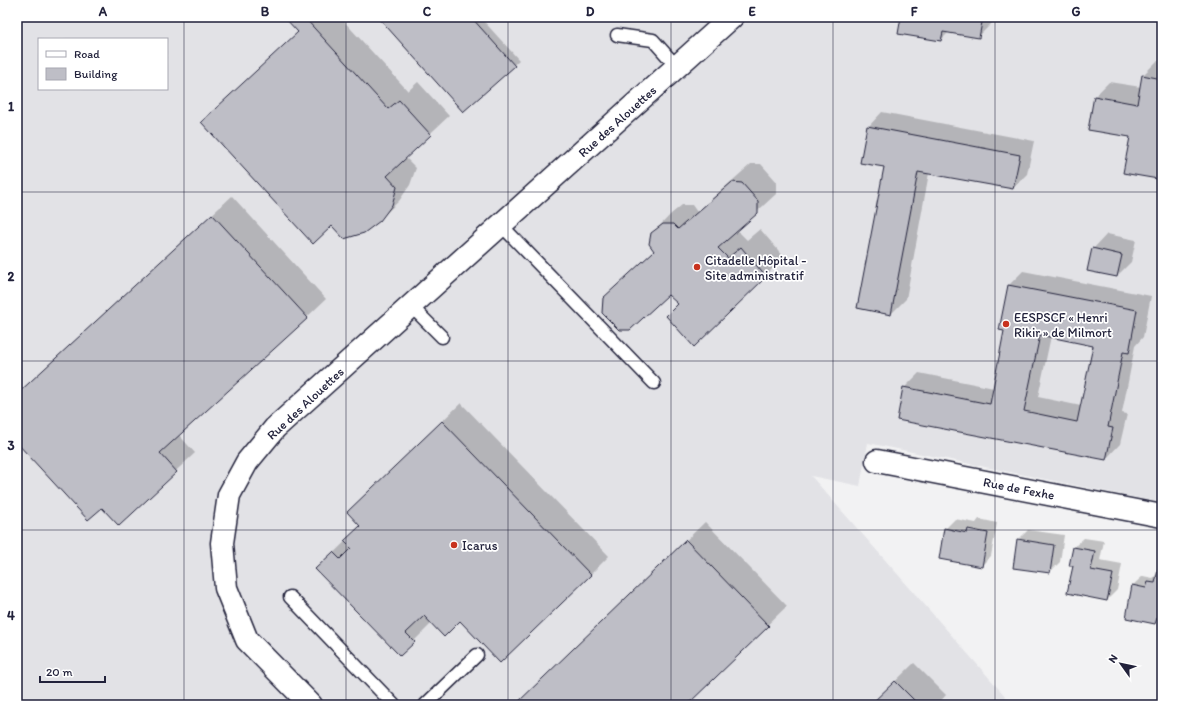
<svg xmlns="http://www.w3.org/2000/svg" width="1179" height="722" viewBox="0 0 1179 722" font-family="Itim,sans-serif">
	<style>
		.built { fill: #e2e2e6; fill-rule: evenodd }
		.shadow { fill: #0003; fill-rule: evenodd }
		.building { fill: #bebec6; stroke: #22223b; fill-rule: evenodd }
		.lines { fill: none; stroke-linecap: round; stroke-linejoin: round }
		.service-casing { stroke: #22223b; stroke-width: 15 }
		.minor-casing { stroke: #22223b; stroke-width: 25 }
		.tertiary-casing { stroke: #22223b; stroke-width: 25 }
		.service { stroke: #fff; stroke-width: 12 }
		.minor { stroke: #fff; stroke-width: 22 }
		.tertiary { stroke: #fff; stroke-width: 22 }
		.grid { fill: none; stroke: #22223b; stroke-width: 1; stroke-opacity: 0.55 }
		.poi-dot { fill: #c8321e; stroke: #fff; stroke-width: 1.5 }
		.labels { text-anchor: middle; stroke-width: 3.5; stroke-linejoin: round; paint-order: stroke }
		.street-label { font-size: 13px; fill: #22223b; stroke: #fff }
		.poi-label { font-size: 13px; fill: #22223b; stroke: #fff; text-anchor: start }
		.neatline { fill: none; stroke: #22223b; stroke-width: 1.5 }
		.grid-label { font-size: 13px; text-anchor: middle; font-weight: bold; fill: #22223b }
	</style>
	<rect width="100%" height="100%" fill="#f2f2f3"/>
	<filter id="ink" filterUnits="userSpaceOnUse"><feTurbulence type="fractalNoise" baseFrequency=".025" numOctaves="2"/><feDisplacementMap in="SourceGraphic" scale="8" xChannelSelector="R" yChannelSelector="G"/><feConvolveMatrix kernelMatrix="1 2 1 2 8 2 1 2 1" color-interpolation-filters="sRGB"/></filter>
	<g filter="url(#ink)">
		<path class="built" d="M17,17h1145v486l-294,-60 -8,43 -49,-10 202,229h-996zM39,39h128v50h-128z"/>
		<g class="shadow">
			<polygon points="286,17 340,17 408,91 418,82 449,116 405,157 416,168 410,185 399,201 379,220 332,225 299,32"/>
			<polygon points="379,17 480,17 519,60 464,111"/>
			<polygon points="902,17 994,17 993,22 978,37 949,32 941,40"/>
			<polygon points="1157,61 1162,62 1162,174 1158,178 1131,137 1095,96 1109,82 1141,87 1142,76"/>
			<polygon points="882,112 1034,141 1027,174 1013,188 929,173 906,299 891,314 885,166 868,127"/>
			<polygon points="751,164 761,164 777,182 776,194 737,230 747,240 760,229 784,257 765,276 668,294 604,298 655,250 652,234 671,214 682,205 692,205 697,212"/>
			<polygon points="232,196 326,299 307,317 179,435 195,453 119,524 102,506 17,441 17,394"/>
			<polygon points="1107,234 1136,240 1131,262 1117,276 1093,249"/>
			<path d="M1023,271l128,25 -8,41 -8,9 -13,67 5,1 -7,30 -14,15 -202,-71 15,-15 75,15 11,-58 4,-45zM1051,336l43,9 -13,61 -43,-9z"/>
			<polygon points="461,403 609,556 590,575 460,620 432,623 414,641 317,569 362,525 367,493"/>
			<polygon points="955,519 976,523 979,519 997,523 991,556 981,566 945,529"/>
			<polygon points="705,522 787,606 685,705 516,705"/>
			<polygon points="1028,530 1064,535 1060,562 1050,572 1018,540"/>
			<polygon points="1084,538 1104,541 1100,560 1122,564 1117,590 1107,600 1074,566 1074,547"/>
			<polygon points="1162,563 1162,617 1160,617 1155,622 1133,585 1143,576 1153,578 1158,573 1160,565"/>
			<polygon points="914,663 946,695 937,705 871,705"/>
		</g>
		<g class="building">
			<polygon points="284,17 304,17 388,109 399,100 431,135 387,176 397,187 392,205 380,221 364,233 344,239 332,226 313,244 201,122 298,32"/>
			<polygon points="378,17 471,17 515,66 463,112"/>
			<polygon points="901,17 983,17 979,38 943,32 941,41 898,34"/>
			<polygon points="1142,75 1162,79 1162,159 1158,179 1123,173 1130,137 1088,130 1094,96 1137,104"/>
			<polygon points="867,126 1020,155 1013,189 918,172 891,315 857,308 884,167 860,163"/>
			<polygon points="732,182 742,183 758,201 758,213 718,248 728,258 741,247 766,277 694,347 666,316 678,304 668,295 630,330 619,330 602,313 603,298 654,251 649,244 651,233 663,224 673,224 678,229"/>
			<polygon points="212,214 308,318 160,453 177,472 119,526 102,508 88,520 17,443 17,394"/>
			<polygon points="1092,248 1122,255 1117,277 1087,271"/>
			<path d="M1008,285l129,25 -8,43 -6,-1 -15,75 5,1 -7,32 -209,-40 6,-33 87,17 14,-73 -5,-1zM1040,335l53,11 -16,76 -53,-11z"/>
			<polygon points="442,421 591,575 500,663 460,621 444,637 424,616 406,633 415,642 400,656 315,569 333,552 340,559 351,548 344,541 360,526 347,512"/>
			<polygon points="944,528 967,533 968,529 988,533 982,567 939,559"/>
			<polygon points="1017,539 1054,545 1050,573 1013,568"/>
			<polygon points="686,540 769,626 687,705 515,705"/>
			<polygon points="1073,547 1095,551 1091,570 1113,574 1107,601 1067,593 1073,566 1069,566"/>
			<polygon points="1159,565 1162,566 1162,618 1157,618 1155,624 1126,618 1132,585 1146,588 1148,582 1155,583"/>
			<polygon points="895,681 919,705 870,705"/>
		</g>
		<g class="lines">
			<defs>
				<g id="service">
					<polyline points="617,35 653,40 677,67"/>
					<polyline points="501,225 654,383"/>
					<polyline points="411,306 442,337"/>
					<polyline points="290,597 394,705"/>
					<polyline points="425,705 477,655"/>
				</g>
				<polyline id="minor" points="877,461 1162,516"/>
				<polyline id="tertiary" points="311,705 247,640 226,588 222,543 229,495 247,462 275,428 732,17"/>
			</defs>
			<use href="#service" class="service-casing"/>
			<use href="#minor" class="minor-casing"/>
			<use href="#tertiary" class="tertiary-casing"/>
			<use href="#service" class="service"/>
			<use href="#minor" class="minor"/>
			<use href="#tertiary" class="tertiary"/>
		</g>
	</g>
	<path class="grid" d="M184,17v688M346,17v688M508,17v688M671,17v688M833,17v688M995,17v688M17,192h1145M17,361h1145M17,530h1145"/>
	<g class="poi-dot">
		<circle cx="697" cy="267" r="4"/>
		<circle cx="1006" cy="324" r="4"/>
		<circle cx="454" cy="545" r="4"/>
	</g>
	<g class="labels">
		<g class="street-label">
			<text transform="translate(617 121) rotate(-42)" y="5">Rue des Alouettes</text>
			<text transform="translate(305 403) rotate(-43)" y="5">Rue des Alouettes</text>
			<text transform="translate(1019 488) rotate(11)" y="5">Rue de Fexhe</text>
		</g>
		<g class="poi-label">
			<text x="705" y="265">Citadelle Hôpital -<tspan x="705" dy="15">Site administratif</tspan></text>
			<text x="1014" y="322">EESPSCF « Henri<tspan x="1014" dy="15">Rikir » de Milmort</tspan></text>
			<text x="462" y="550">Icarus</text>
		</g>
	</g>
	<rect width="1179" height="722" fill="none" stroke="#fff" stroke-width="44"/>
	<rect x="38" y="38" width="130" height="52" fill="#ffffff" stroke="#a7a7b1"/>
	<rect x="46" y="51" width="20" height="6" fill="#ffffff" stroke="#a7a7b1"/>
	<text x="74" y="58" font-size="12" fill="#22223b">Road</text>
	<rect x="46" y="68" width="20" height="12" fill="#bebec6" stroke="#a7a7b1"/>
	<text x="74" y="78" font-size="12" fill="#22223b">Building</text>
	<g transform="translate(1121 664) rotate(303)" stroke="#ffffff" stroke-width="3" paint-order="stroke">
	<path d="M0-3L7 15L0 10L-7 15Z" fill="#22223b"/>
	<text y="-6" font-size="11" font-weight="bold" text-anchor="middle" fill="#22223b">N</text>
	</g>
	<path d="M40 676v6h65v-6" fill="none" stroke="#22223b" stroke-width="2"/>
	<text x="46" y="676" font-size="12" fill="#22223b" stroke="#ffffff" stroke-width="3" paint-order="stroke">20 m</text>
	<rect x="22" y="22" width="1135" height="678" class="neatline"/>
	<g class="grid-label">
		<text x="103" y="16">A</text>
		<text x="265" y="16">B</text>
		<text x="427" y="16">C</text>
		<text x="590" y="16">D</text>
		<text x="752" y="16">E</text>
		<text x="914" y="16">F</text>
		<text x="1076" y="16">G</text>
		<text x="11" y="111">1</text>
		<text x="11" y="281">2</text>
		<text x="11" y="450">3</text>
		<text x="11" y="620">4</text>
	</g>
</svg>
